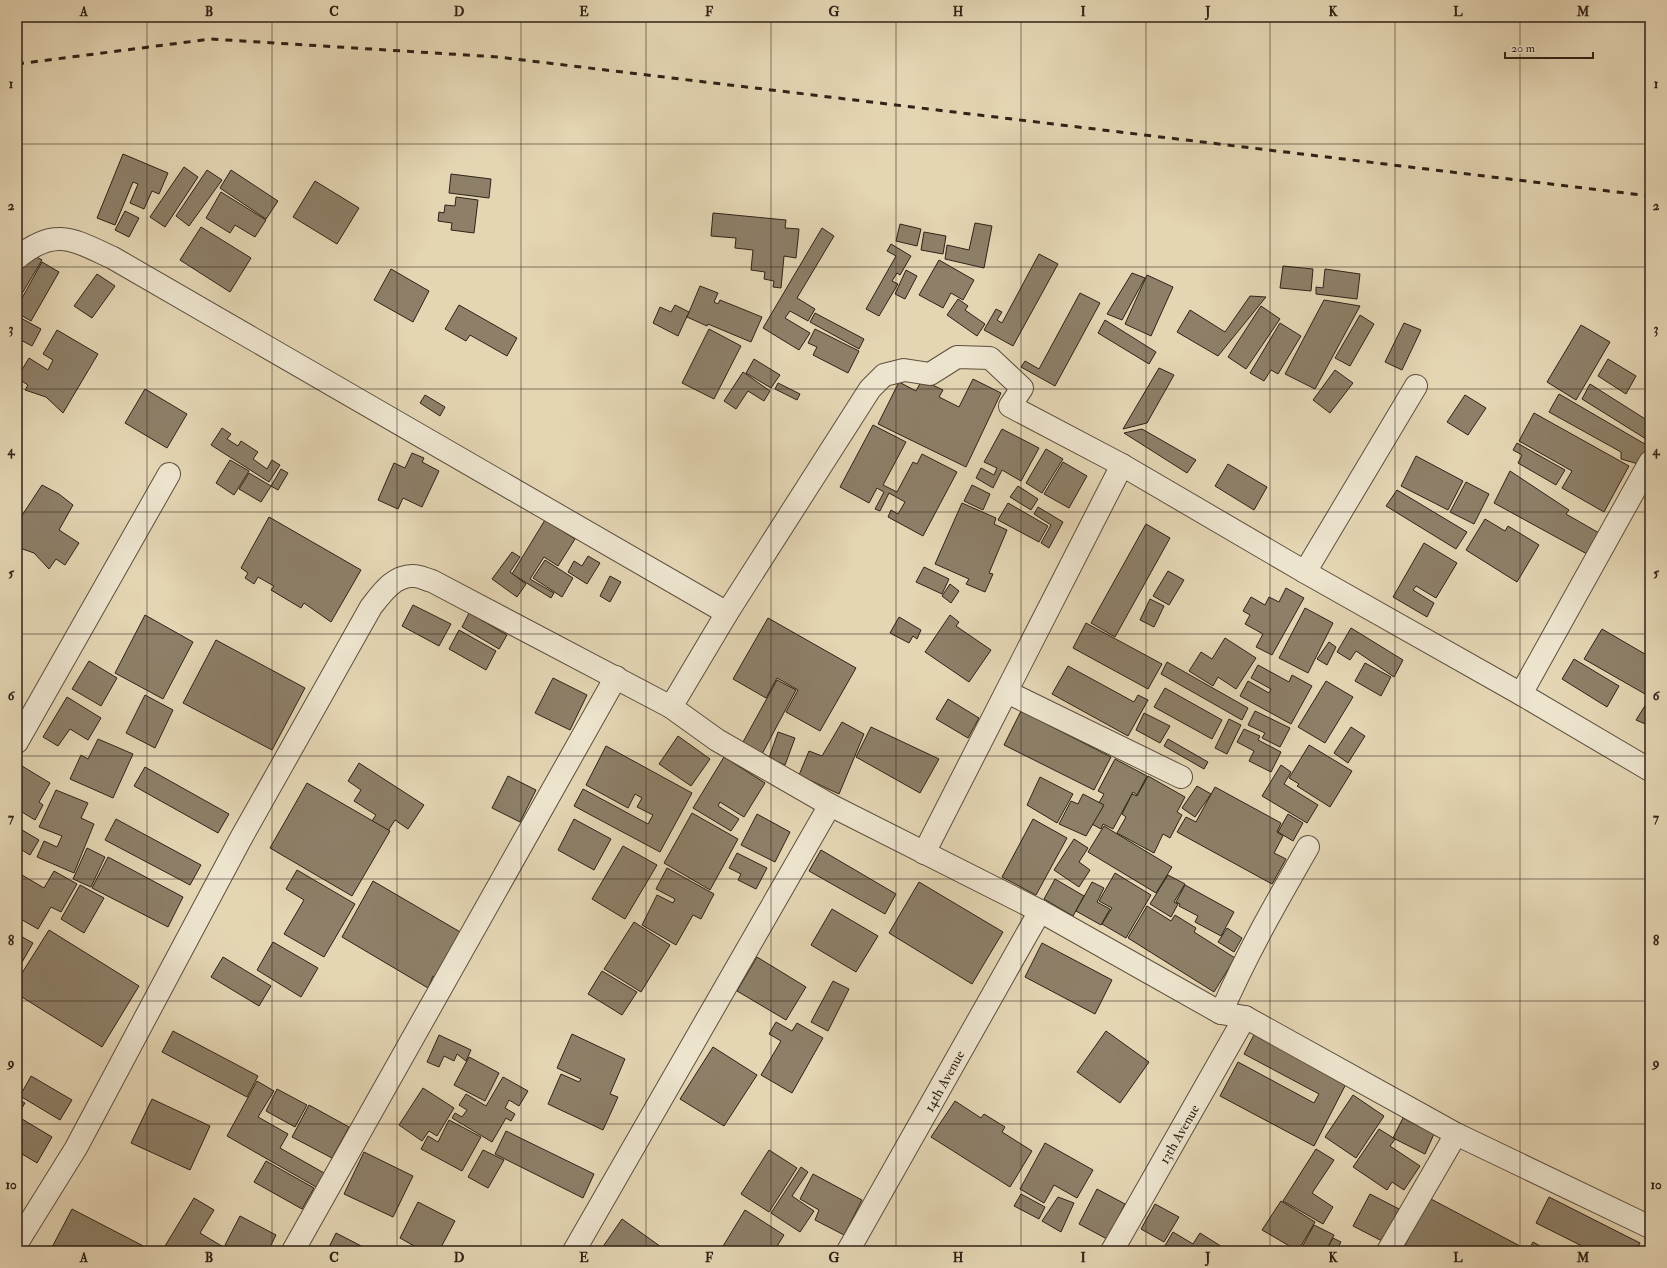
<svg xmlns="http://www.w3.org/2000/svg" width="1667" height="1268" viewBox="0 0 1667 1268" font-family="'IM FELL Double Pica',serif">
	<style>
		.building { fill: #8d7f68; stroke: #2f2217 }
		.lines { fill: none; stroke-linecap: round; stroke-linejoin: round }
		.minor-casing { stroke: #5c4f3e; stroke-width: 24 }
		.minor { stroke: #ede4ce; stroke-width: 22 }
		.rail { stroke: #2f2217; stroke-width: 3; stroke-dasharray: 7 7; stroke-linecap: butt }
		.grid { fill: none; stroke: #2f2217; stroke-width: 1; stroke-opacity: 0.55 }
		.labels { text-anchor: middle; stroke-width: 3.5; stroke-linejoin: round; paint-order: stroke }
		.street-label { font-size: 14px; fill: #2f2217; stroke: #ede4ce }
		.neatline { fill: none; stroke: #2f2217; stroke-width: 1.5 }
		.grid-label { font-size: 13px; text-anchor: middle; font-weight: bold; fill: #2f2217 }
	</style>
	<rect width="100%" height="100%" fill="#e4d5b3"/>
	<filter id="stains"><feTurbulence type="fractalNoise" baseFrequency=".005" numOctaves="4"/><feColorMatrix values="0 0 0 0 .2 0 0 0 0 .09 0 0 0 0 .02 0 0 0 .5 -.17"/></filter>
	<radialGradient id="worn" r=".72"><stop offset=".6" stop-color="#630" stop-opacity="0"/><stop offset="1" stop-color="#630" stop-opacity=".3"/></radialGradient>
	<g class="building">
		<polygon points="123,154 168,173 159,194 152,191 144,209 130,203 138,184 133,182 115,225 97,218"/>
		<polygon points="184,167 198,177 165,227 150,217"/>
		<polygon points="207,170 222,180 189,226 176,216"/>
		<polygon points="231,170 278,201 266,219 220,188"/>
		<polygon points="451,174 491,179 489,198 449,193"/>
		<polygon points="315,181 359,208 337,244 293,217"/>
		<polygon points="221,192 266,220 255,237 235,225 230,233 206,218"/>
		<polygon points="456,197 478,200 474,233 451,230 452,223 438,221 439,212 444,213 445,205 455,206"/>
		<polygon points="125,211 139,218 129,237 115,230"/>
		<polygon points="713,213 786,220 785,228 799,229 796,258 784,256 781,288 773,287 774,281 764,279 765,272 751,270 753,250 735,248 736,238 711,236"/>
		<polygon points="975,223 992,226 984,268 945,259 947,245 969,250"/>
		<polygon points="900,224 921,229 917,246 896,241"/>
		<polygon points="201,227 251,258 230,292 180,260"/>
		<polygon points="822,228 834,236 797,298 815,309 808,321 790,311 785,318 810,333 799,350 763,328"/>
		<polygon points="924,232 946,236 943,254 921,250"/>
		<polygon points="891,244 911,256 900,275 897,273 892,281 898,284 879,316 866,309 896,256 887,251"/>
		<polygon points="28,252 42,260 17,302 17,271"/>
		<polygon points="1039,254 1058,264 1013,346 984,330 996,309 1002,312 997,320 1002,323"/>
		<polygon points="939,260 974,280 963,300 951,293 943,308 919,295"/>
		<polygon points="42,262 59,272 31,321 17,313 17,307"/>
		<polygon points="1283,266 1313,269 1311,291 1280,288"/>
		<polygon points="391,269 429,291 413,322 374,300"/>
		<polygon points="1325,269 1360,274 1357,299 1316,294 1316,287 1323,288"/>
		<polygon points="906,270 917,276 905,299 895,294"/>
		<polygon points="1132,273 1145,278 1122,320 1107,314"/>
		<polygon points="97,274 115,286 92,318 74,306"/>
		<polygon points="1147,275 1173,287 1151,336 1125,324"/>
		<polygon points="700,286 718,293 714,302 718,304 720,300 762,317 751,342 708,324 707,326 687,317"/>
		<polygon points="1080,293 1100,303 1055,386 1021,367 1025,361 1039,369"/>
		<polygon points="1250,296 1266,297 1218,356 1177,332 1190,310 1225,332"/>
		<polygon points="958,299 968,306 965,310 985,324 977,336 947,315"/>
		<polygon points="1324,300 1360,306 1315,389 1285,374"/>
		<polygon points="459,305 517,338 507,356 470,335 466,341 445,329"/>
		<polygon points="675,305 689,312 678,336 653,323 660,307 671,312"/>
		<polygon points="1261,306 1280,319 1246,369 1228,357"/>
		<polygon points="815,313 864,339 859,349 810,322"/>
		<polygon points="1360,315 1374,324 1350,366 1335,358"/>
		<polygon points="17,316 41,329 32,346 17,338"/>
		<polygon points="1105,320 1156,352 1149,364 1098,333"/>
		<polygon points="1280,323 1301,336 1278,374 1271,370 1264,381 1250,373"/>
		<polygon points="1404,323 1421,330 1402,370 1385,362"/>
		<polygon points="1581,325 1610,342 1576,400 1547,382"/>
		<polygon points="709,329 741,346 714,399 682,383"/>
		<polygon points="815,329 859,351 848,373 813,355 817,347 808,343"/>
		<polygon points="57,330 98,354 63,413 46,397 25,390 28,385 17,378 29,358 48,370 53,360 43,354"/>
		<polygon points="754,359 780,375 771,388 746,373"/>
		<polygon points="1608,359 1636,376 1626,394 1598,376"/>
		<polygon points="1159,368 1174,375 1147,423 1123,429"/>
		<polygon points="1335,370 1353,383 1330,413 1313,400"/>
		<polygon points="743,372 770,391 764,401 748,391 736,409 724,401"/>
		<polygon points="973,379 1001,393 966,467 878,424 899,382 916,391 922,380 943,390 939,397 959,407"/>
		<polygon points="778,383 800,394 797,400 775,389"/>
		<polygon points="1590,384 1650,422 1650,433 1646,439 1582,399"/>
		<polygon points="145,389 187,414 167,448 125,423"/>
		<polygon points="1559,394 1650,447 1650,458 1645,466 1621,459 1621,452 1549,412"/>
		<polygon points="425,395 445,407 440,416 420,403"/>
		<polygon points="1465,395 1486,408 1468,435 1447,422"/>
		<polygon points="1534,413 1629,466 1604,512 1562,488 1572,471 1519,441"/>
		<polygon points="873,425 906,442 883,485 897,492 913,462 917,464 922,454 957,472 923,536 888,517 891,510 898,514 905,502 889,493 880,511 875,509 884,492 877,488 869,503 840,487"/>
		<polygon points="222,428 231,434 227,439 238,446 241,441 258,452 253,459 267,469 272,460 280,465 269,482 211,445"/>
		<polygon points="1002,429 1039,448 1021,481 1002,470 993,488 976,478 981,468 994,475 997,468 984,462"/>
		<polygon points="1142,429 1196,460 1187,473 1124,433"/>
		<polygon points="1517,443 1565,470 1556,485 1518,463 1522,455 1513,450"/>
		<polygon points="1046,449 1063,459 1042,493 1026,483"/>
		<polygon points="412,453 424,458 422,462 439,471 422,507 403,498 398,509 378,500 394,463 405,468"/>
		<polygon points="1416,456 1463,481 1448,510 1401,486"/>
		<polygon points="230,460 249,471 234,495 216,483"/>
		<polygon points="1063,462 1087,476 1069,508 1044,494"/>
		<polygon points="1228,464 1267,487 1254,510 1215,486"/>
		<polygon points="281,469 288,473 278,490 271,486"/>
		<polygon points="1510,471 1569,510 1566,514 1599,533 1587,554 1494,503"/>
		<polygon points="249,473 271,486 261,502 239,489"/>
		<polygon points="1466,482 1489,494 1474,524 1450,512"/>
		<polygon points="42,485 59,494 73,505 59,530 79,543 65,565 56,559 49,569 34,553 17,547 20,539 17,537 17,523"/>
		<polygon points="972,485 990,494 983,510 964,501"/>
		<polygon points="1018,486 1038,499 1031,510 1010,497"/>
		<polygon points="1397,490 1467,532 1456,549 1386,506"/>
		<polygon points="962,503 996,518 994,524 1007,530 989,573 993,574 985,592 966,584 969,579 935,564"/>
		<polygon points="1008,503 1048,526 1039,542 998,520"/>
		<polygon points="1038,507 1063,522 1049,548 1041,543 1051,525 1034,514"/>
		<polygon points="269,517 361,570 331,622 304,603 301,608 271,590 274,586 258,577 254,584 245,578 248,573 241,568"/>
		<polygon points="1485,519 1505,531 1508,526 1539,545 1517,582 1466,550"/>
		<polygon points="545,520 575,539 558,566 544,557 530,579 554,593 551,598 512,574"/>
		<polygon points="1146,524 1170,538 1115,637 1091,623"/>
		<polygon points="1424,543 1457,563 1436,598 1416,586 1413,590 1434,603 1427,617 1393,597"/>
		<polygon points="512,552 520,557 510,572 526,584 517,597 492,579"/>
		<polygon points="588,556 600,563 587,584 568,572 574,561 582,566"/>
		<polygon points="545,560 573,578 562,597 533,578"/>
		<polygon points="924,567 949,579 942,594 916,582"/>
		<polygon points="1168,571 1184,580 1169,605 1153,596"/>
		<polygon points="610,576 621,582 610,602 600,596"/>
		<polygon points="950,584 959,591 951,603 942,596"/>
		<polygon points="1286,588 1304,598 1272,655 1256,647 1263,634 1245,624 1250,615 1243,611 1251,597 1265,605 1269,597 1279,602"/>
		<polygon points="1150,599 1164,606 1154,627 1140,620"/>
		<polygon points="413,605 451,624 439,646 402,626"/>
		<polygon points="1305,608 1333,623 1308,673 1279,658"/>
		<polygon points="469,613 507,635 499,649 462,627"/>
		<polygon points="145,615 193,642 163,699 115,673"/>
		<polygon points="950,615 959,622 956,626 991,650 969,682 925,652"/>
		<polygon points="899,617 921,630 917,639 913,636 909,643 890,633"/>
		<polygon points="768,618 856,668 820,731 786,712 798,690 777,678 766,698 733,679"/>
		<polygon points="1086,623 1162,664 1148,689 1073,648"/>
		<polygon points="1351,628 1403,660 1394,677 1356,651 1350,660 1337,652"/>
		<polygon points="1602,629 1650,657 1650,685 1645,694 1584,659"/>
		<polygon points="459,630 496,651 486,670 449,649"/>
		<polygon points="1225,638 1256,658 1236,689 1218,677 1213,686 1189,671 1201,652 1212,659"/>
		<polygon points="216,640 305,688 272,750 183,703"/>
		<polygon points="1329,642 1336,647 1327,665 1317,659"/>
		<polygon points="1574,659 1619,686 1607,707 1562,679"/>
		<polygon points="89,661 117,678 101,706 72,689"/>
		<polygon points="1167,662 1248,708 1242,720 1161,674"/>
		<polygon points="1365,663 1391,677 1381,696 1355,681"/>
		<polygon points="1258,665 1289,682 1292,675 1312,686 1291,724 1240,696 1248,681 1269,693 1271,689 1251,678"/>
		<polygon points="1068,666 1134,702 1138,695 1148,700 1128,736 1052,694"/>
		<polygon points="553,678 587,695 570,730 535,713"/>
		<polygon points="777,680 796,690 762,754 743,742"/>
		<polygon points="1326,681 1353,697 1325,743 1298,727"/>
		<polygon points="1165,688 1222,720 1212,739 1154,707"/>
		<polygon points="145,695 173,710 155,748 126,733"/>
		<polygon points="67,697 101,718 88,740 70,729 58,746 43,737"/>
		<polygon points="948,699 979,718 968,738 936,719"/>
		<polygon points="1648,701 1650,702 1650,726 1636,720"/>
		<polygon points="1021,711 1111,757 1094,790 1004,745"/>
		<polygon points="1255,711 1290,728 1280,747 1262,738 1265,733 1248,725"/>
		<polygon points="1144,713 1170,726 1160,743 1136,730"/>
		<polygon points="1229,719 1241,725 1227,754 1215,748"/>
		<polygon points="842,722 864,734 839,794 799,775 809,751 822,756"/>
		<polygon points="871,727 939,759 920,793 856,757"/>
		<polygon points="1351,727 1365,736 1348,763 1334,753"/>
		<polygon points="1244,729 1260,736 1258,740 1281,752 1271,772 1249,761 1254,751 1237,742"/>
		<polygon points="778,732 795,738 785,765 769,758"/>
		<polygon points="678,736 710,759 691,786 659,764"/>
		<polygon points="98,739 133,754 113,798 70,779 81,755 88,759"/>
		<polygon points="1168,739 1208,762 1204,769 1164,746"/>
		<polygon points="1309,745 1352,771 1330,807 1297,786 1299,784 1289,778"/>
		<polygon points="606,746 692,793 660,852 574,806 583,789 648,824 653,815 637,807 642,798 635,794 628,808 586,785"/>
		<polygon points="724,757 765,783 744,817 720,802 718,806 739,819 731,831 693,808"/>
		<polygon points="1115,759 1147,776 1137,795 1133,792 1113,829 1103,824 1101,829 1088,822 1104,794 1098,791"/>
		<polygon points="359,763 424,805 408,829 395,820 386,834 370,824 376,815 354,801 361,790 348,781"/>
		<polygon points="1281,765 1291,772 1284,784 1318,805 1307,823 1262,796"/>
		<polygon points="22,766 50,783 39,802 43,805 35,820 17,809 17,776"/>
		<polygon points="145,767 229,814 218,833 134,786"/>
		<polygon points="508,776 536,790 520,822 492,808"/>
		<polygon points="1148,776 1185,797 1177,812 1182,815 1170,838 1163,834 1154,853 1117,833 1126,817 1122,814 1132,794 1137,796"/>
		<polygon points="1040,777 1073,794 1057,823 1027,805"/>
		<polygon points="307,783 390,831 352,896 270,848"/>
		<polygon points="1197,786 1211,794 1195,817 1182,808"/>
		<polygon points="1215,787 1281,823 1277,832 1283,836 1274,853 1286,859 1272,884 1177,832 1186,817 1196,822"/>
		<polygon points="56,790 88,803 81,818 94,824 74,873 37,857 44,841 57,847 62,836 39,827"/>
		<polygon points="1083,794 1104,805 1086,836 1059,824 1071,801 1078,804"/>
		<polygon points="692,813 738,839 710,890 664,863"/>
		<polygon points="757,814 790,832 775,862 741,845"/>
		<polygon points="1288,814 1303,823 1293,841 1278,832"/>
		<polygon points="116,819 201,865 190,885 105,840"/>
		<polygon points="574,819 611,839 594,870 558,850"/>
		<polygon points="1033,819 1067,838 1036,895 1002,877"/>
		<polygon points="1104,826 1172,867 1156,893 1088,852"/>
		<polygon points="17,827 39,840 30,855 17,847"/>
		<polygon points="1074,839 1088,848 1079,862 1090,870 1079,887 1054,870"/>
		<polygon points="623,846 657,865 625,919 592,899"/>
		<polygon points="87,848 105,857 91,887 73,879"/>
		<polygon points="821,850 896,894 885,914 809,871"/>
		<polygon points="737,853 767,868 756,889 738,880 741,874 729,868"/>
		<polygon points="108,857 183,897 168,927 92,888"/>
		<polygon points="667,868 714,894 701,919 693,915 676,945 642,925 657,895 673,903 675,899 656,889"/>
		<polygon points="297,870 355,904 324,957 284,934 304,900 286,889"/>
		<polygon points="54,871 77,884 61,912 51,907 38,929 17,917 17,872 44,888"/>
		<polygon points="1115,873 1151,895 1126,938 1102,924 1112,908 1099,901"/>
		<polygon points="1168,875 1185,884 1174,902 1178,904 1171,917 1150,904"/>
		<polygon points="1055,879 1084,896 1073,916 1044,899"/>
		<polygon points="373,881 462,933 441,979 433,976 428,988 342,937"/>
		<polygon points="919,882 1003,932 972,984 889,933"/>
		<polygon points="1092,882 1104,888 1097,902 1110,909 1101,925 1076,911"/>
		<polygon points="80,885 104,898 84,933 61,919"/>
		<polygon points="1185,885 1234,912 1221,936 1195,922 1198,916 1179,906 1180,904 1176,902"/>
		<polygon points="1147,906 1171,921 1175,915 1196,928 1194,932 1235,958 1214,992 1128,938"/>
		<polygon points="832,909 878,936 856,972 811,945"/>
		<polygon points="634,922 670,945 641,992 604,969"/>
		<polygon points="1227,928 1242,938 1234,952 1218,942"/>
		<polygon points="49,930 139,986 102,1047 17,994 17,981"/>
		<polygon points="17,934 33,943 17,971"/>
		<polygon points="273,942 318,968 301,997 257,970"/>
		<polygon points="1042,943 1112,980 1095,1014 1025,977"/>
		<polygon points="223,957 271,986 259,1006 211,977"/>
		<polygon points="757,957 806,987 786,1020 737,991"/>
		<polygon points="602,971 637,992 622,1015 588,994"/>
		<polygon points="833,981 849,989 828,1031 811,1022"/>
		<polygon points="776,1022 792,1031 797,1023 823,1038 792,1093 761,1075 781,1041 769,1034"/>
		<polygon points="173,1031 258,1076 247,1097 162,1052"/>
		<polygon points="1106,1031 1149,1062 1120,1103 1077,1072"/>
		<polygon points="1255,1033 1347,1082 1314,1146 1220,1096 1238,1062 1314,1103 1319,1094 1244,1054"/>
		<polygon points="572,1034 625,1059 610,1094 618,1097 603,1130 548,1104 561,1074 579,1082 581,1079 557,1068"/>
		<polygon points="439,1035 471,1050 466,1061 457,1054 454,1061 444,1056 439,1067 427,1062"/>
		<polygon points="713,1047 757,1075 724,1126 680,1099"/>
		<polygon points="469,1057 499,1073 485,1101 454,1085"/>
		<polygon points="31,1076 72,1100 60,1120 20,1096"/>
		<polygon points="503,1077 528,1091 519,1106 509,1100 505,1108 515,1114 511,1121 506,1118 492,1142 452,1118 455,1113 462,1117 467,1110 459,1105 466,1094 486,1106"/>
		<polygon points="17,1078 22,1081 17,1089"/>
		<polygon points="257,1081 274,1091 258,1117 288,1134 280,1148 324,1173 316,1187 227,1136"/>
		<polygon points="423,1088 454,1108 437,1136 429,1131 422,1141 399,1125"/>
		<polygon points="277,1089 307,1105 295,1127 266,1111"/>
		<polygon points="1353,1095 1384,1116 1356,1158 1325,1137"/>
		<polygon points="17,1099 25,1103 17,1116 52,1137 37,1163 17,1151"/>
		<polygon points="152,1099 210,1126 190,1170 131,1143"/>
		<polygon points="955,1101 981,1118 984,1114 1005,1127 1002,1132 1032,1151 1010,1187 931,1137"/>
		<polygon points="309,1105 349,1127 332,1158 292,1137"/>
		<polygon points="1403,1118 1434,1134 1425,1154 1393,1138"/>
		<polygon points="449,1120 481,1137 462,1171 421,1149 428,1136 438,1142"/>
		<polygon points="1379,1129 1395,1139 1390,1146 1420,1166 1404,1190 1392,1182 1387,1190 1353,1167"/>
		<polygon points="506,1131 594,1174 583,1198 495,1154"/>
		<polygon points="1045,1143 1093,1170 1077,1198 1054,1185 1044,1203 1020,1189"/>
		<polygon points="1316,1149 1334,1160 1312,1193 1333,1207 1323,1224 1283,1201"/>
		<polygon points="483,1150 504,1160 488,1188 468,1177"/>
		<polygon points="769,1150 797,1168 769,1212 741,1194"/>
		<polygon points="364,1152 413,1176 393,1217 344,1194"/>
		<polygon points="266,1161 314,1188 302,1209 254,1182"/>
		<polygon points="801,1167 808,1172 792,1196 814,1211 800,1232 771,1213"/>
		<polygon points="813,1174 862,1200 844,1235 815,1220 819,1210 800,1199"/>
		<polygon points="1097,1189 1125,1204 1107,1239 1079,1224"/>
		<polygon points="1021,1194 1045,1207 1039,1219 1014,1206"/>
		<polygon points="1370,1194 1399,1209 1382,1241 1353,1226"/>
		<polygon points="1058,1197 1074,1203 1061,1232 1042,1221"/>
		<polygon points="1549,1197 1640,1243 1636,1251 1592,1251 1536,1223"/>
		<polygon points="194,1198 214,1210 200,1233 230,1251 162,1251"/>
		<polygon points="1429,1198 1520,1246 1518,1251 1402,1251"/>
		<polygon points="1281,1201 1315,1222 1298,1251 1262,1230"/>
		<polygon points="418,1202 455,1221 439,1251 423,1251 400,1238"/>
		<polygon points="1155,1204 1179,1217 1164,1242 1141,1229"/>
		<polygon points="72,1209 153,1251 50,1251"/>
		<polygon points="745,1210 784,1235 774,1251 720,1251"/>
		<polygon points="240,1216 276,1235 268,1251 237,1251 225,1245"/>
		<polygon points="622,1219 664,1249 663,1251 600,1251"/>
		<polygon points="1314,1225 1334,1235 1326,1251 1300,1251"/>
		<polygon points="1173,1232 1193,1244 1200,1233 1227,1250 1226,1251 1166,1251 1163,1249"/>
		<polygon points="336,1233 371,1251 327,1251"/>
		<polygon points="1333,1238 1341,1242 1336,1251 1326,1251"/>
		<polygon points="1533,1242 1549,1251 1528,1251"/>
	</g>
	<g class="lines">
		<defs>
			<g id="minor">
				<path d="M17,258c38,-32 57,-18 96,0l614,355"/>
				<polyline points="1305,572 1416,386"/>
				<polyline points="1007,692 1181,777"/>
				<polyline points="1521,694 1650,462"/>
				<polyline points="671,707 727,613 870,389 884,375 904,370 930,374 957,357 990,358 1022,388 1010,406 1122,465 1305,572 1521,694 1650,770"/>
				<polyline points="17,742 169,474"/>
				<polyline points="924,853 1122,465"/>
				<path d="M1221,1013c25,-58 56,-112 87,-166"/>
				<path d="M17,1243l59,-95 164,-308 131,-233c11,-14 23,-32 43,-31 6,0 13,4 18,5l239,126 46,33 113,65 210,106 181,102 24,4 211,117 194,93"/>
				<polyline points="293,1251 616,677"/>
				<polyline points="574,1251 830,805"/>
				<polyline points="848,1251 1040,911"/>
				<polyline points="1112,1251 1245,1017"/>
				<polyline points="1388,1251 1456,1134"/>
			</g>
		</defs>
		<use href="#minor" class="minor-casing"/>
		<use href="#minor" class="minor"/>
		<polyline class="rail" points="17,64 211,39 498,57 1650,196"/>
	</g>
	<path class="grid" d="M147,17v1234M272,17v1234M397,17v1234M521,17v1234M646,17v1234M771,17v1234M896,17v1234M1021,17v1234M1146,17v1234M1270,17v1234M1395,17v1234M1520,17v1234M17,144h1633M17,267h1633M17,389h1633M17,512h1633M17,634h1633M17,756h1633M17,879h1633M17,1001h1633M17,1124h1633"/>
	<g class="labels">
		<g class="street-label">
			<text transform="translate(944 1081) rotate(-61)" y="5">14th Avenue</text>
			<text transform="translate(1179 1134) rotate(-60)" y="5">13th Avenue</text>
		</g>
	</g>
	<rect width="1667" height="1268" fill="none" stroke="#e4d5b3" stroke-width="44"/>
	<path d="M1505 52v6h88v-6" fill="none" stroke="#2f2217" stroke-width="2"/>
	<text x="1511" y="52" font-size="12" fill="#2f2217" stroke="#ede4ce" stroke-width="3" paint-order="stroke">20 m</text>
	<rect x="22" y="22" width="1623" height="1224" class="neatline"/>
	<g class="grid-label">
		<text x="84" y="16">A</text>
		<text x="209" y="16">B</text>
		<text x="334" y="16">C</text>
		<text x="459" y="16">D</text>
		<text x="584" y="16">E</text>
		<text x="709" y="16">F</text>
		<text x="834" y="16">G</text>
		<text x="958" y="16">H</text>
		<text x="1083" y="16">I</text>
		<text x="1208" y="16">J</text>
		<text x="1333" y="16">K</text>
		<text x="1458" y="16">L</text>
		<text x="1583" y="16">M</text>
		<text x="11" y="88">1</text>
		<text x="1656" y="88">1</text>
		<text x="11" y="210">2</text>
		<text x="1656" y="210">2</text>
		<text x="11" y="333">3</text>
		<text x="1656" y="333">3</text>
		<text x="11" y="455">4</text>
		<text x="1656" y="455">4</text>
		<text x="11" y="577">5</text>
		<text x="1656" y="577">5</text>
		<text x="11" y="700">6</text>
		<text x="1656" y="700">6</text>
		<text x="11" y="822">7</text>
		<text x="1656" y="822">7</text>
		<text x="11" y="945">8</text>
		<text x="1656" y="945">8</text>
		<text x="11" y="1067">9</text>
		<text x="1656" y="1067">9</text>
		<text x="11" y="1189">10</text>
		<text x="1656" y="1189">10</text>
		<text x="84" y="1262">A</text>
		<text x="209" y="1262">B</text>
		<text x="334" y="1262">C</text>
		<text x="459" y="1262">D</text>
		<text x="584" y="1262">E</text>
		<text x="709" y="1262">F</text>
		<text x="834" y="1262">G</text>
		<text x="958" y="1262">H</text>
		<text x="1083" y="1262">I</text>
		<text x="1208" y="1262">J</text>
		<text x="1333" y="1262">K</text>
		<text x="1458" y="1262">L</text>
		<text x="1583" y="1262">M</text>
	</g>
	<rect width="100%" height="100%" filter="url(#stains)"/>
	<rect width="100%" height="100%" fill="url(#worn)"/>
</svg>
